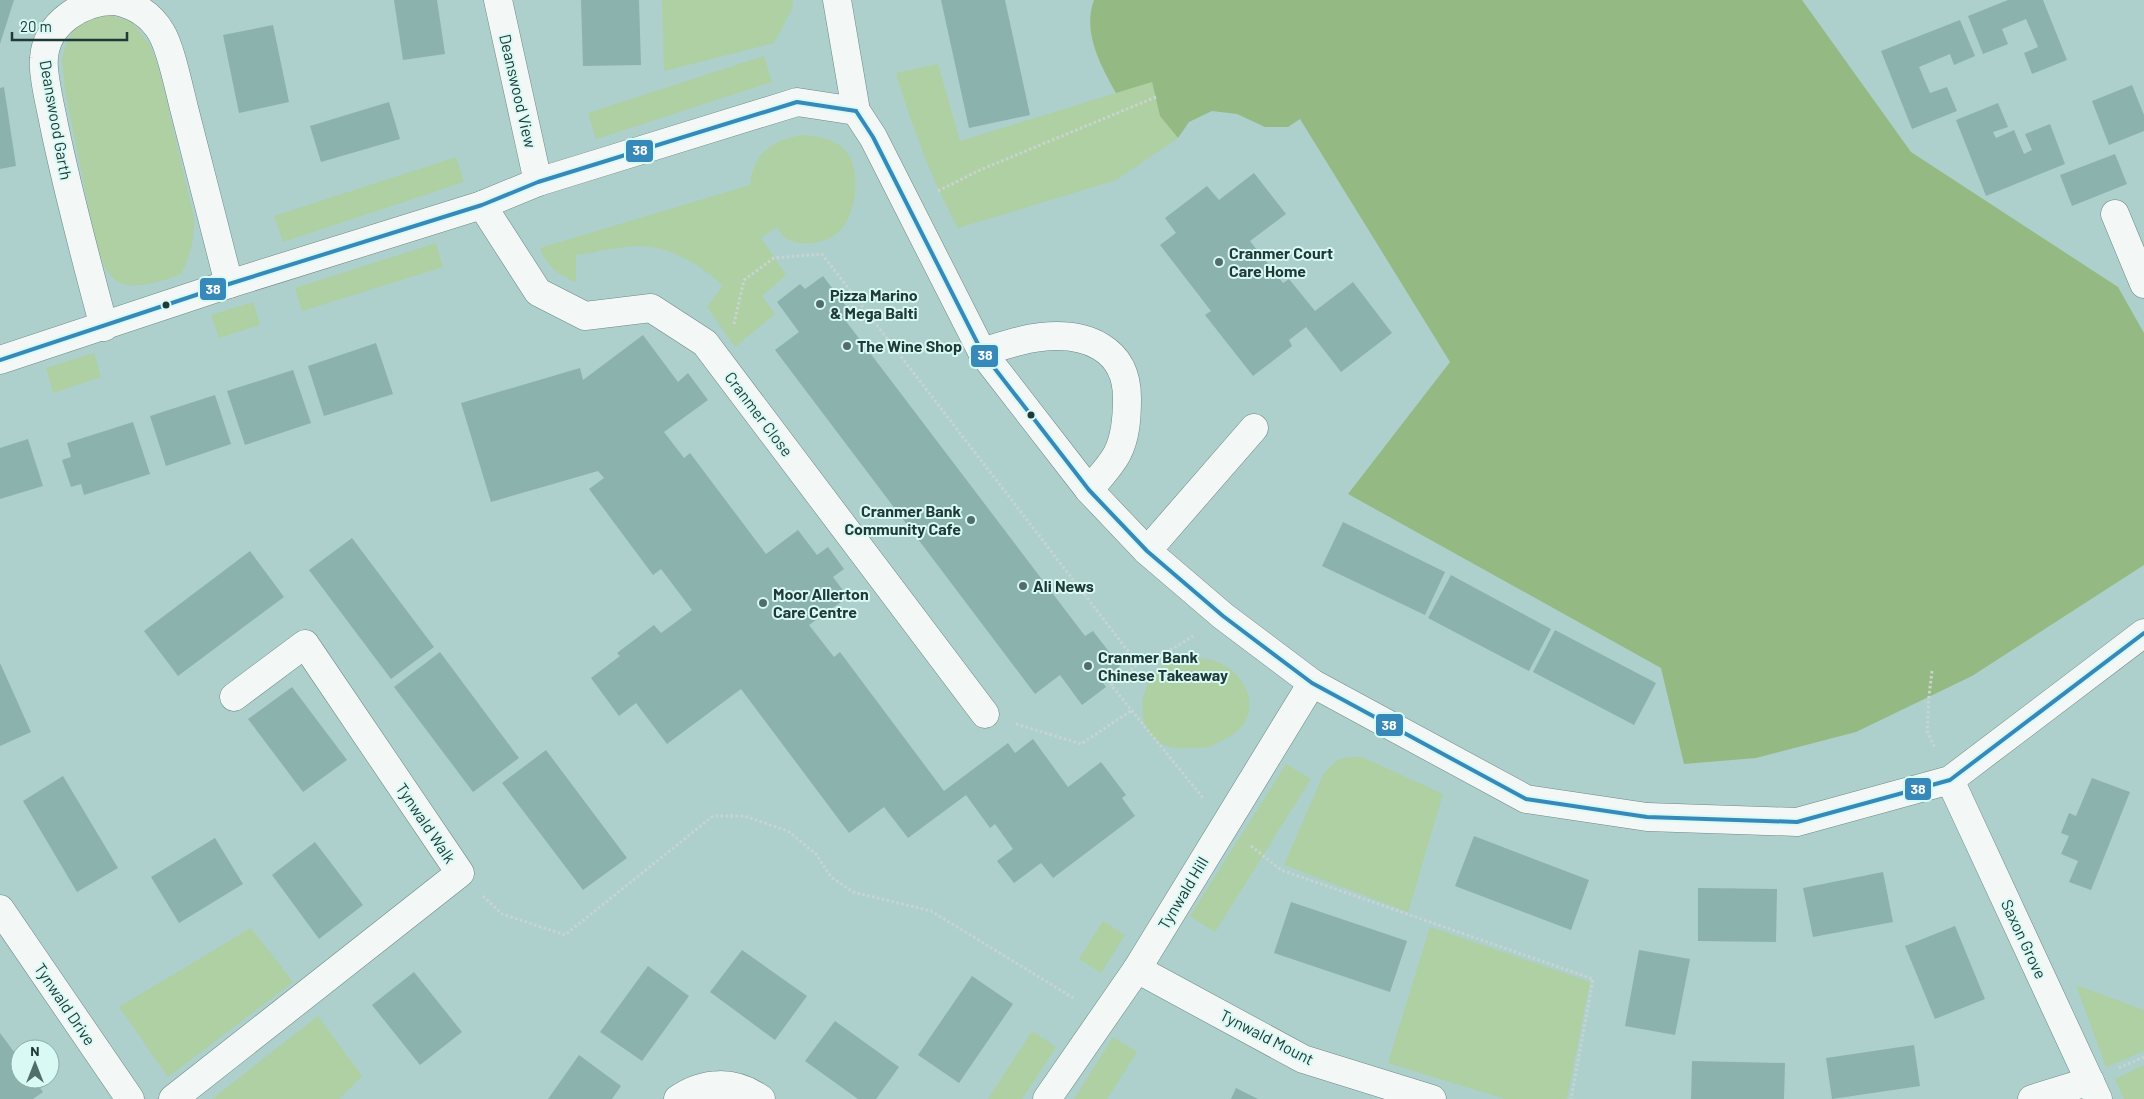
<svg xmlns="http://www.w3.org/2000/svg" width="2144" height="1099" viewBox="0 0 2144 1099" font-family="Barlow,sans-serif">
	<style>
		.green { fill: #aed0a2 }
		.forest { fill: #95b983 }
		.building { fill: #8cb2ae }
		.lines { fill: none; stroke-linecap: round; stroke-linejoin: round }
		.minor-casing { stroke: #6c8885; stroke-width: 29 }
		.path { stroke: #c9d3d3; stroke-width: 3; stroke-dasharray: 2.5 2.5; stroke-linecap: butt }
		.minor { stroke: #f3f8f7; stroke-width: 28 }
		.bus-1-casing { stroke: #d9f9f5; stroke-width: 8 }
		.bus-1 { stroke: #3789ba; stroke-width: 4 }
		.poi-dot { fill: #516e6c; stroke: #d9f9f5; stroke-width: 2 }
		.bus-dot { fill: #203a38; stroke: #d9f9f5; stroke-width: 2 }
		.labels { text-anchor: middle; stroke-width: 4; stroke-linejoin: round; paint-order: stroke }
		.street-label { font-size: 16px; fill: #203a38; stroke: #d9f9f5 }
		.poi-label { font-size: 16px; font-weight: bold; fill: #203a38; stroke: #d9f9f5; text-anchor: start }
		.line-badge { stroke: #d9f9f5; stroke-width: 2 }
		.badge-label { font-size: 14px; text-anchor: middle; font-weight: bold; fill: #fff }
	</style>
	<rect width="100%" height="100%" fill="#add0cc"/>
	<g class="green">
		<polygon points="662,0 792,0 793,7 774,43 664,71"/>
		<path d="M110,15l22,7 18,23 9,24 35,148c0,22 -3,38 -13,57 -14,6 -46,16 -61,9 -15,-7 -20,-29 -25,-44l-30,-149 -3,-31 5,-18 13,-19 13,-5z"/>
		<polygon points="764,56 772,82 596,139 588,113"/>
		<path d="M938,64l22,77 192,-59 8,34 18,22 -62,42 -158,48c-28,-53 -45,-98 -62,-155z"/>
		<path d="M804,135c15,1 35,5 44,19 13,21 8,59 -8,77 -12,12 -40,17 -54,7 -4,-2 -7,-8 -9,-11l-16,11 25,37 -24,21 13,18 -40,33 -28,-40 16,-22c-24,-21 -53,-39 -86,-39 -20,1 -41,6 -61,9v27c-17,-6 -30,-17 -36,-34l210,-63c3,-32 23,-46 54,-50z"/>
		<polygon points="456,157 464,182 283,242 274,216"/>
		<polygon points="436,243 443,267 302,311 295,288"/>
		<polygon points="253,302 260,325 219,338 211,315"/>
		<polygon points="94,353 101,377 53,393 46,368"/>
		<path d="M1185,657c12,1 26,1 37,7 25,12 40,48 14,68 -8,5 -18,12 -27,15 -4,1 -10,0 -15,1 -7,0 -16,1 -23,-1 -39,-10 -35,-62 -7,-83 5,-4 14,-5 21,-7z"/>
		<polygon points="1350,757 1362,757 1443,794 1408,912 1284,865 1324,773 1337,760"/>
		<polygon points="1286,764 1311,779 1215,932 1190,916"/>
		<polygon points="1103,921 1125,935 1101,973 1079,959"/>
		<polygon points="1430,927 1590,982 1567,1099 1505,1099 1388,1063"/>
		<polygon points="251,928 293,982 168,1077 119,1007"/>
		<polygon points="2076,985 2144,1010 2144,1051 2106,1067"/>
		<polygon points="318,1016 362,1076 339,1099 212,1099"/>
		<polygon points="1032,1031 1056,1047 1022,1099 988,1099"/>
		<polygon points="1113,1037 1137,1052 1107,1099 1074,1099"/>
		<polygon points="2144,1065 2144,1099 2124,1099 2115,1079"/>
	</g>
	<path class="forest" d="M1094,0h708l109,152 207,135 26,46v232l-172,111 -116,56 -100,26 -72,6 -23,-96 -313,-174 102,-132 -150,-243 -12,8h-23l-28,-13 -25,-3 -23,11 -11,16 -18,-22 -8,-34 -36,11c-15,-27 -34,-61 -22,-93z"/>
	<g class="building">
		<polygon points="0,0 14,0 0,44"/>
		<polygon points="394,0 437,0 445,54 403,60"/>
		<polygon points="581,0 639,0 641,65 583,66"/>
		<polygon points="941,0 1005,0 1030,115 969,128"/>
		<polygon points="2008,0 2043,0 2067,60 2032,74 2024,53 2038,47 2026,19 2002,29 2008,44 1983,54 1968,16"/>
		<polygon points="1960,20 1975,56 1954,65 1950,54 1919,67 1930,93 1947,87 1957,111 1912,129 1881,51"/>
		<polygon points="273,25 289,102 239,113 223,35"/>
		<polygon points="2132,85 2144,115 2144,131 2109,145 2092,101"/>
		<polygon points="4,87 16,166 0,169 0,88"/>
		<polygon points="389,102 400,139 321,162 310,126"/>
		<polygon points="1998,103 2008,127 1993,132 1996,138 2014,130 2024,154 2032,150 2025,134 2050,124 2065,164 1986,196 1956,120"/>
		<polygon points="2115,154 2127,184 2072,206 2060,175"/>
		<polygon points="1254,173 1286,214 1250,241 1283,283 1289,279 1315,311 1353,282 1392,333 1341,372 1306,327 1289,340 1292,346 1253,376 1205,315 1211,311 1160,245 1176,233 1165,218 1207,186 1219,200"/>
		<polygon points="823,276 852,314 845,320 1085,636 1093,631 1120,666 1101,680 1106,687 1082,705 1060,675 1035,694 775,350 799,332 777,302 800,284 805,289"/>
		<polygon points="643,335 678,382 688,373 708,400 664,432 684,458 690,453 766,554 798,530 817,555 828,547 844,569 833,577 848,597 809,625 834,657 840,652 944,791 1008,743 1015,753 1033,739 1068,787 1101,762 1126,795 1122,798 1135,816 1053,878 1041,863 1014,883 997,861 1013,849 995,824 990,828 966,795 908,838 884,807 849,833 741,689 667,744 636,703 619,716 591,678 620,656 617,653 654,625 661,633 692,610 661,569 653,575 589,489 604,478 598,471 491,502 461,403 580,368 583,380"/>
		<polygon points="376,343 393,394 324,416 308,366"/>
		<polygon points="293,370 311,423 245,445 227,391"/>
		<polygon points="215,395 231,444 166,466 150,416"/>
		<polygon points="133,422 150,474 84,495 81,484 71,487 62,460 71,457 67,443"/>
		<polygon points="28,439 43,486 0,499 0,448"/>
		<polygon points="1343,522 1445,572 1425,615 1322,566"/>
		<polygon points="352,538 434,647 391,679 309,570"/>
		<polygon points="250,551 284,597 178,676 144,631"/>
		<polygon points="1451,575 1551,629 1529,671 1428,618"/>
		<polygon points="1555,630 1656,683 1634,725 1533,672"/>
		<polygon points="440,652 519,758 473,792 394,687"/>
		<polygon points="0,663 31,732 0,746"/>
		<polygon points="292,687 347,760 303,792 248,719"/>
		<polygon points="546,750 627,858 583,890 502,783"/>
		<polygon points="63,776 118,868 77,892 23,801"/>
		<polygon points="2092,778 2130,792 2091,890 2069,882 2078,861 2061,854 2069,836 2061,833 2069,813 2076,816"/>
		<polygon points="1474,836 1589,880 1571,930 1455,886"/>
		<polygon points="215,838 243,884 179,923 151,877"/>
		<polygon points="315,842 363,905 319,939 272,875"/>
		<polygon points="1883,872 1893,922 1813,937 1803,888"/>
		<polygon points="1698,888 1777,889 1776,942 1698,941"/>
		<polygon points="1291,902 1407,941 1390,992 1274,953"/>
		<polygon points="1955,926 1985,999 1935,1019 1905,946"/>
		<polygon points="742,950 807,996 775,1040 710,992"/>
		<polygon points="1639,950 1690,959 1675,1035 1625,1026"/>
		<polygon points="648,966 689,996 642,1061 600,1032"/>
		<polygon points="414,972 462,1032 420,1065 372,1005"/>
		<polygon points="972,976 1013,1004 959,1083 918,1055"/>
		<polygon points="835,1021 899,1067 876,1099 858,1099 805,1061"/>
		<polygon points="0,1033 20,1060 20,1079 34,1079 43,1092 33,1099 0,1099"/>
		<polygon points="1914,1045 1920,1086 1832,1099 1826,1058"/>
		<polygon points="579,1055 621,1086 612,1099 548,1099"/>
		<polygon points="1692,1061 1785,1063 1784,1099 1691,1099"/>
		<polygon points="1236,1088 1258,1099 1231,1099"/>
	</g>
	<g class="lines">
		<defs>
			<g id="minor">
				<polyline points="498,0 538,182"/>
				<polyline points="837,0 856,111 873,137 982,352 1089,490 1147,551 1223,616 1312,683 1526,799 1647,817 1797,822 1950,780 2144,633"/>
				<polyline points="482,205 538,292 585,316 651,308 705,343 985,714"/>
				<polyline points="2115,214 2144,284"/>
				<path d="M104,327c-18,-67 -36,-134 -50,-202 -3,-16 -12,-52 -10,-67 2,-34 38,-58 72,-57 19,4 35,14 45,31 10,16 18,57 23,76 15,59 30,117 45,176"/>
				<path d="M982,352c20,-6 39,-13 59,-15 45,-5 86,11 86,61 0,19 -1,39 -10,56 -7,13 -19,25 -28,36"/>
				<polyline points="0,360 229,284 482,205 538,182 797,102 856,111"/>
				<polyline points="1147,551 1254,428"/>
				<polyline points="1950,780 2098,1099"/>
				<polyline points="0,909 130,1099"/>
				<polyline points="1137,969 1303,1059 1432,1099"/>
				<polyline points="173,1099 460,873 305,644 234,697"/>
				<path d="M678,1099c26,-18 56,-19 83,0"/>
				<polyline points="1047,1099 1137,969 1312,683"/>
				<polyline points="2032,1099 2090,1081"/>
			</g>
		</defs>
		<use href="#minor" class="minor-casing"/>
		<g class="path">
			<polyline points="938,191 980,170 1156,97"/>
			<polyline points="734,324 744,280 774,258 822,254 1138,664 1111,685 1203,798"/>
			<polyline points="1138,664 1176,647 1193,636"/>
			<polyline points="1932,671 1929,696 1927,731 1935,748"/>
			<polyline points="1016,724 1081,744 1132,710"/>
			<polyline points="1251,846 1281,870 1593,979 1571,1099"/>
			<polyline points="483,896 502,914 565,935 713,816 744,816 788,831 816,854 831,877 853,892 931,911 1075,999"/>
			<polyline points="2119,1068 2144,1057"/>
		</g>
		<use href="#minor" class="minor"/>
		<defs>
			<g id="bus-1">
				<polyline points="856,111 873,137 982,352 1089,490 1147,551 1223,616 1312,683 1526,799 1647,817 1797,822 1950,780 2144,633"/>
				<polyline points="0,360 229,284 482,205 538,182 797,102 856,111"/>
			</g>
		</defs>
		<use href="#bus-1" class="bus-1-casing"/>
		<use href="#bus-1" class="bus-1"/>
	</g>
	<g class="poi-dot">
		<circle cx="1219" cy="262" r="5"/>
		<circle cx="820" cy="304" r="5"/>
		<circle cx="847" cy="346" r="5"/>
		<circle cx="971" cy="520" r="5"/>
		<circle cx="1023" cy="586" r="5"/>
		<circle cx="763" cy="603" r="5"/>
		<circle cx="1088" cy="666" r="5"/>
	</g>
	<g class="bus-dot">
		<circle cx="166" cy="305" r="4.5"/>
		<circle cx="1031" cy="415" r="4.5"/>
	</g>
	<g class="labels">
		<g class="street-label">
			<text transform="translate(518 91) rotate(77)" y="6">Deanswood View</text>
			<text transform="translate(56 120) rotate(80)" y="6">Deanswood Garth</text>
			<text transform="translate(759 414) rotate(53)" y="6">Cranmer Close</text>
			<text transform="translate(426 823) rotate(56)" y="6">Tynwald Walk</text>
			<text transform="translate(1183 893) rotate(-59)" y="6">Tynwald Hill</text>
			<text transform="translate(2024 939) rotate(65)" y="6">Saxon Grove</text>
			<text transform="translate(65 1004) rotate(56)" y="6">Tynwald Drive</text>
			<text transform="translate(1267 1037) rotate(27)" y="6">Tynwald Mount</text>
		</g>
		<g class="poi-label">
			<text x="1229" y="259">Cranmer Court<tspan x="1229" dy="18">Care Home</tspan></text>
			<text x="830" y="301">Pizza Marino<tspan x="830" dy="18">&amp; Mega Balti</tspan></text>
			<text x="857" y="352">The Wine Shop</text>
			<text x="961" y="517" text-anchor="end">Cranmer Bank<tspan x="961" dy="18">Community Cafe</tspan></text>
			<text x="1033" y="592">Ali News</text>
			<text x="773" y="600">Moor Allerton<tspan x="773" dy="18">Care Centre</tspan></text>
			<text x="1098" y="663">Cranmer Bank<tspan x="1098" dy="18">Chinese Takeaway</tspan></text>
		</g>
	</g>
	<g class="line-badge">
		<rect x="625" y="139" width="29" height="24" rx="5" fill="#3789ba"/>
		<rect x="199" y="277" width="28" height="24" rx="5" fill="#3789ba"/>
		<rect x="970" y="344" width="29" height="24" rx="5" fill="#3789ba"/>
		<rect x="1375" y="713" width="29" height="24" rx="5" fill="#3789ba"/>
		<rect x="1904" y="777" width="28" height="24" rx="5" fill="#3789ba"/>
	</g>
	<g class="badge-label">
		<text x="640" y="155">38</text>
		<text x="213" y="294">38</text>
		<text x="985" y="360">38</text>
		<text x="1389" y="730">38</text>
		<text x="1918" y="794">38</text>
	</g>
	<g transform="translate(35 1064)"><circle r="24" fill="#d9f9f5" stroke="#8fada9"/>
	<path d="M0-4L9 19L0 12L-9 19Z" fill="#516e6c"/>
	<text y="-8" font-size="14" font-weight="bold" text-anchor="middle" fill="#203a38">N</text>
	</g>
	<path d="M12 32v8h115v-8" fill="none" stroke="#203a38" stroke-width="2.5"/>
	<text x="20" y="32" font-size="15" fill="#203a38" stroke="#d9f9f5" stroke-width="4" paint-order="stroke">20 m</text>
</svg>
